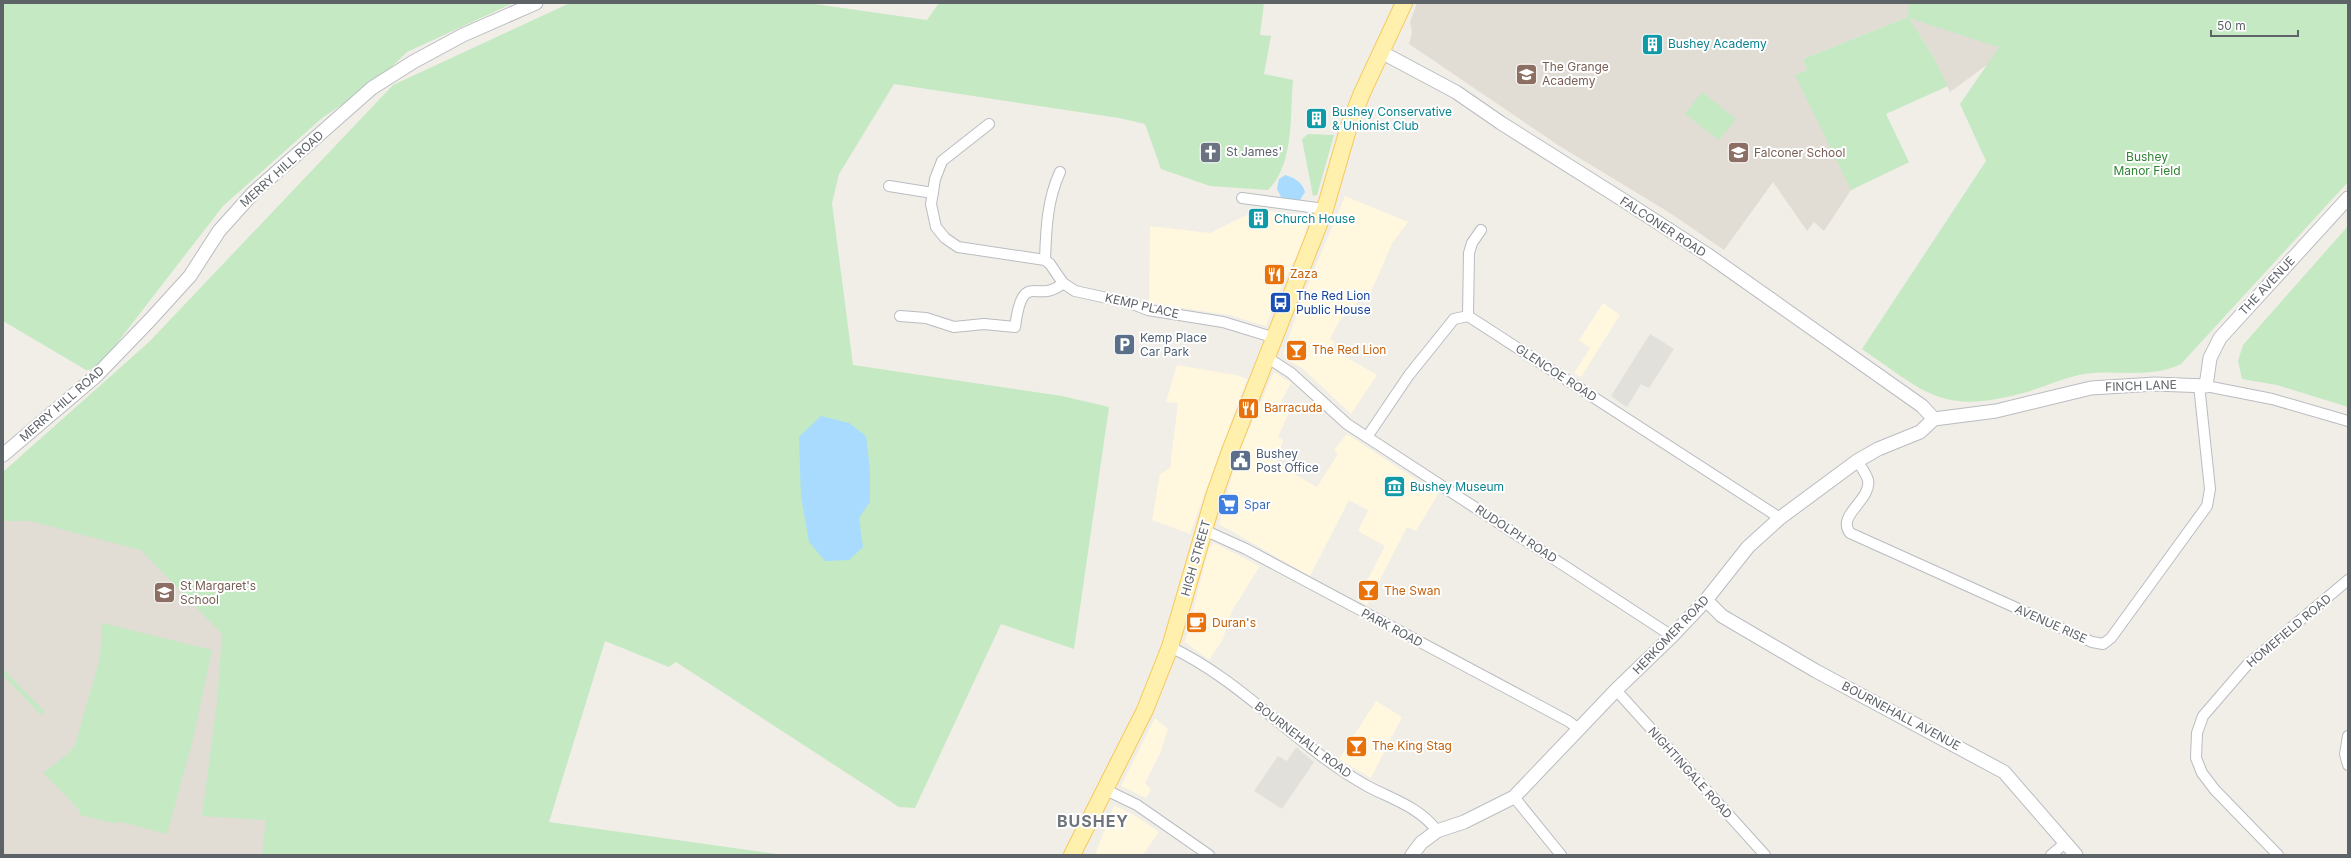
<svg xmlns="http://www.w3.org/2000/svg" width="2351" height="858" viewBox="0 0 2351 858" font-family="Inter,sans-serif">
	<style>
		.commercial { fill: #fff7de }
		.industrial { fill: #e2e0db }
		.education { fill: #e1ddd5 }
		.green { fill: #c4e9c3 }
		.water { fill: #a9dbff }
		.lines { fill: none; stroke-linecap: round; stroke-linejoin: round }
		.minor-casing { stroke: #b9bcc1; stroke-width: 12 }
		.tertiary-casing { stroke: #b9bcc1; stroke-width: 15 }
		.primary-casing { stroke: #f7c85a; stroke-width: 18 }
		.minor { stroke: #fff; stroke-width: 10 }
		.tertiary { stroke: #fff; stroke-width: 13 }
		.primary { stroke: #fff0ae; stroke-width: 16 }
		.labels { text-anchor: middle; stroke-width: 4; stroke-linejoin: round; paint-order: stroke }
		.culture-label { font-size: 12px; fill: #0d838f; stroke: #fff; text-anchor: start }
		.education-label { font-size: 12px; fill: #785e54; stroke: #fff; text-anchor: start }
		.worship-label { font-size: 12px; fill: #5b616d; stroke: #fff; text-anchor: start }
		.park-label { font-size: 12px; fill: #318334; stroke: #fff }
		.street-label { font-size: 12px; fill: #5e6368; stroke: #fff }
		.food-label { font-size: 12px; fill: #c56008; stroke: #fff; text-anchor: start }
		.transit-label { font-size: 12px; fill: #164399; stroke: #fff; text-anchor: start }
		.service-label { font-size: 12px; fill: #4e5e75; stroke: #fff; text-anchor: start }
		.shop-label { font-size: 12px; fill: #366cbe; stroke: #fff; text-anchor: start }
		.district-label { font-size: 16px; font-weight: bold; letter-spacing: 1px; fill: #6f757a; stroke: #fff }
	</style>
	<rect width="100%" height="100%" fill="#f1eee7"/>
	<g class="commercial">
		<polygon points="1345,196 1408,222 1393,242 1369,296 1358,302 1340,320 1330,339 1335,342 1332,349 1377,375 1351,414 1302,368 1286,359 1283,353 1304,294"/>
		<polygon points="1259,209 1308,218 1304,241 1281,288 1266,326 1229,315 1149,303 1150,226 1210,233"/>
		<polygon points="1603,303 1620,315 1581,377 1574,373 1590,348 1579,340"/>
		<polygon points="1177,365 1236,375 1247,379 1190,534 1152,520 1160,474 1170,468 1178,403 1166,402"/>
		<polygon points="1274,372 1291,383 1281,401 1290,410 1278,437 1283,440 1276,464 1317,487 1338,454 1334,450 1347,434 1438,494 1416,531 1407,527 1367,605 1357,600 1385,546 1358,531 1368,510 1349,500 1310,576 1219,524 1238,453"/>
		<polygon points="1214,543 1260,566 1232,611 1223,639 1209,660 1185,642 1209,547"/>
		<polygon points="1376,701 1402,717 1371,778 1339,759"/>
		<polygon points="1155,718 1168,729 1161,751 1145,783 1151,789 1146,798 1121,786"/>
		<polygon points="1114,805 1136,816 1159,832 1143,855 1095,855"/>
	</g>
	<g class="industrial">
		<polygon points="1650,334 1674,349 1649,388 1641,384 1627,407 1611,396"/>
		<polygon points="1296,747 1314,762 1282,809 1254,791 1278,756 1287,761"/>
	</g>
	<g class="education">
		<polygon points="1417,3 2071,3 1950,92 1933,56 1908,17 1803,59 1807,70 1795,75 1909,162 1851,190 1824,231 1814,222 1807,231 1773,182 1724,250 1670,213 1558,145 1409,44 1412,32 1410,22"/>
		<polygon points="186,403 287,855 3,855 3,499"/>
	</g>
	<g class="green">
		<polygon points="3,3 513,3 407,52 377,81 322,118 223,206 97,369 86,370 3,321"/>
		<path d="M570,3h238l119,17 12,-17h325l-4,32 11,1 -7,38 29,6c-3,35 1,86 -25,110l-58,-4 -49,-17 -16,-45 -26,-6 -225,-34 -55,90 -7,29 21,162 209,31 47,11 -35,242 -73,-25 -86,184 -16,-1 -223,-145 -7,5 -64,-26 -56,181 235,33h-522l4,-35 -64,-4 15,-113 5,-69 -81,-84 -111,-29h-27v-49l146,-130 244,-257z"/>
		<path d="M1909,3h439v179l-167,182c-32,16 -69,4 -102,11 -19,4 -37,13 -56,18 -81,22 -97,0 -161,-44l124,-188 -26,-57 42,-61 -4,4 -89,-29 24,38 15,30 -62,28 23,48 -58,28 -56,-115 12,-5 -4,-11 105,-42z"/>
		<polygon points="1702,92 1736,119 1719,140 1685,114"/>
		<polygon points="1308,134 1334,135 1317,195 1313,196 1302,139"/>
		<polygon points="2348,226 2348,407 2277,385 2242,379 2238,361 2243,345"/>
		<path d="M102,623l110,27 -19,89 -26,95 -49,-13 -1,3 -37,-9v-4c-11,-12 -24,-26 -37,-38l25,-19 7,-9 25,-87z"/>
		<polygon points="3,669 45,712 41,715 3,675"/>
	</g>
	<g class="water">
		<path d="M1285,175c10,3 17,7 20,17l-5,8 -18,-1 -5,-10 2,-10z"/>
		<polygon points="821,416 849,423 866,436 870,470 870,502 859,518 863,547 849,560 825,561 809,542 801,497 799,437"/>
	</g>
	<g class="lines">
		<defs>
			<g id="minor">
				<polyline points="989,124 942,161 935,179 931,204 936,227 945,238 958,247 1045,260 1050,264 1063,283 1075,291 1130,303 1148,310 1223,322 1275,338"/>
				<polyline points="889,186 933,193"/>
				<polyline points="1242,198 1325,209"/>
				<path d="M1045,260c1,-30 2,-60 15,-88"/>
				<path d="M900,316l26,2 28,9 30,-3 31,3c8,-60 22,-21 48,-44"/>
				<polyline points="1468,316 1469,253 1472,243 1481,230"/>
				<polyline points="1268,358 1291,373 1347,424 1672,636"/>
				<polyline points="2206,386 2272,399 2348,421"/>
				<polyline points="1367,437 1409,375 1454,319 1468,316 1780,518"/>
				<path d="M1857,461c4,6 9,12 11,19 4,20 -32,35 -18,53l242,109 11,2 8,-6 96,-132 3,-17 -11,-104"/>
				<polyline points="1204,530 1246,549 1568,721 1579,729"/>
				<path d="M1170,647c72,33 129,102 199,140 23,12 52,21 68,44"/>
				<polyline points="1616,690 1765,855"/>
				<polyline points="2348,736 2345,754 2348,765"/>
				<polyline points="1104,789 1137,805 1209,855"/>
				<polyline points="1514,797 1561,855"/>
				<polyline points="2051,855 2065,843"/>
				<polyline points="2278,855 2215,790 2202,773 2196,758 2197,733 2203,716 2247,665 2348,580"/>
			</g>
			<g id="tertiary">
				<polyline points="1381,52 1456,92 1501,123 1623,200 1708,255 1922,406 1934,419"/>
				<polyline points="1934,419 1996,411 2091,388 2155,384 2206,386 2210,358 2220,338 2348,198"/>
				<polyline points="3,455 96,376 150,320 190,276 219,231 253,193 372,88 413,62 463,35 536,3"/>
				<polyline points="1706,600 1722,616 1816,671 2004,772 2076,855"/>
				<polyline points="1412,855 1421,843 1437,831 1464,822 1514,797 1616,690 1672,636 1706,600 1748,547 1780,518 1857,461 1878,449 1920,432 1934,419"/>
			</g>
			<polyline id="primary" points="1072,855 1145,710 1170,647 1214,496 1230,451 1325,209 1349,126 1362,93 1404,3"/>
		</defs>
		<use href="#minor" class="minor-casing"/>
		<use href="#tertiary" class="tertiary-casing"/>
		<use href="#primary" class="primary-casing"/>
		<use href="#minor" class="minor"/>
		<use href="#tertiary" class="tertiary"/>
		<use href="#primary" class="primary"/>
	</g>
	<defs>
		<symbol id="building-square" viewBox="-11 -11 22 22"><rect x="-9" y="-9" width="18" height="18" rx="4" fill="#0f9aa8" stroke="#fff"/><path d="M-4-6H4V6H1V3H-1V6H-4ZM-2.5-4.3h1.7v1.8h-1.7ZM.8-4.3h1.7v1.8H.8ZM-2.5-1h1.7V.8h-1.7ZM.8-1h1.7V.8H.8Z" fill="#fff"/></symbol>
		<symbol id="school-square" viewBox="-11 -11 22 22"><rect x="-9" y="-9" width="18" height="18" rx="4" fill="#8d6e63" stroke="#fff"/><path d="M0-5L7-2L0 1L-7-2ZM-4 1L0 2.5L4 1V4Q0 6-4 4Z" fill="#fff"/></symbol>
		<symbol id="church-square" viewBox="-11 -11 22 22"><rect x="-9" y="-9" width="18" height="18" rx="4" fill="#6b7280" stroke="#fff"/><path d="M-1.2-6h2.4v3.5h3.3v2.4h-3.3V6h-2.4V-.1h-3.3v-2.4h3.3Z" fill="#fff"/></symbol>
		<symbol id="restaurant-square" viewBox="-11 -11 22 22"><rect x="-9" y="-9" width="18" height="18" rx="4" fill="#e8710a" stroke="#fff"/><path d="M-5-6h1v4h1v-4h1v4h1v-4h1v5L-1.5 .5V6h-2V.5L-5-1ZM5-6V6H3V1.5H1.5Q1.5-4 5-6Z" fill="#fff"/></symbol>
		<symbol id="bus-square" viewBox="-11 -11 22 22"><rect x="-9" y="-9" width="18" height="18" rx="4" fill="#1a4fb4" stroke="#fff"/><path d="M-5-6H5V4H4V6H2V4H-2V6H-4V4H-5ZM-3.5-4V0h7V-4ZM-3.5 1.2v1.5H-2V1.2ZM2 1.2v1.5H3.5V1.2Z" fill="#fff"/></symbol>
		<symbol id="parking-square" viewBox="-11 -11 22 22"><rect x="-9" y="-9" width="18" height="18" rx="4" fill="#5c6f8a" stroke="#fff"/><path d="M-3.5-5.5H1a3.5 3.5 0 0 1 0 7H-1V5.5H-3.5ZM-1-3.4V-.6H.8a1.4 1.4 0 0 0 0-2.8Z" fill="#fff"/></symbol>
		<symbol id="bar-square" viewBox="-11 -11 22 22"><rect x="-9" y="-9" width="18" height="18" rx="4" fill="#e8710a" stroke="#fff"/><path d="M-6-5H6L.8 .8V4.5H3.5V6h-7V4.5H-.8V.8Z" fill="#fff"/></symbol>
		<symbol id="civic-square" viewBox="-11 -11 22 22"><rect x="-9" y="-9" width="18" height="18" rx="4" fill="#5c6f8a" stroke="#fff"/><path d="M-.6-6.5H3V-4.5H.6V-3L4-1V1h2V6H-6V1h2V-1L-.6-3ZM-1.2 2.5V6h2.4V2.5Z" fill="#fff"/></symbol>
		<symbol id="museum-square" viewBox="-11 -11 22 22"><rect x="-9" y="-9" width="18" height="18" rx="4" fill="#0f9aa8" stroke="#fff"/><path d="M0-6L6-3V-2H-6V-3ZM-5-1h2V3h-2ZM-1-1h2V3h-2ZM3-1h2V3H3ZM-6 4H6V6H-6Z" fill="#fff"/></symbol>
		<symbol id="supermarket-square" viewBox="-11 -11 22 22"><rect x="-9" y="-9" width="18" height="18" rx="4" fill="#3f7fe0" stroke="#fff"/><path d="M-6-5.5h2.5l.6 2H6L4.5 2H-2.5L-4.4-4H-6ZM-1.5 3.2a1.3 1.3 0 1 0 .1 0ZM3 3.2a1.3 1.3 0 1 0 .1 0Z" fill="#fff"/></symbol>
		<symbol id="cafe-square" viewBox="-11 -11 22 22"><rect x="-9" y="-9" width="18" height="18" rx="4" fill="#e8710a" stroke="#fff"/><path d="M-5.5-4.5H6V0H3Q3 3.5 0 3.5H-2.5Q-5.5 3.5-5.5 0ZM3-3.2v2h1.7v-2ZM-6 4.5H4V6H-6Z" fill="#fff"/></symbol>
	</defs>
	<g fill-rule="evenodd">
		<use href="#building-square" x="1640" y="32" width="25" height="25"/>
		<use href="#school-square" x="1514" y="62" width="25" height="25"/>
		<use href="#building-square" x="1304" y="106" width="25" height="25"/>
		<use href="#church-square" x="1198" y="140" width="25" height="25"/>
		<use href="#school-square" x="1726" y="140" width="25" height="25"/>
		<use href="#building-square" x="1246" y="206" width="25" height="25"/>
		<use href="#restaurant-square" x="1262" y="262" width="25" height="25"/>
		<use href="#bus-square" x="1268" y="290" width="25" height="25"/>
		<use href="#parking-square" x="1112" y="332" width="25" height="25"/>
		<use href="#bar-square" x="1284" y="338" width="25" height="25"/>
		<use href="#restaurant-square" x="1236" y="396" width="25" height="25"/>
		<use href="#civic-square" x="1228" y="448" width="25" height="25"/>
		<use href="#museum-square" x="1382" y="474" width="25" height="25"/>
		<use href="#supermarket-square" x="1216" y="492" width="25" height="25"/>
		<use href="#bar-square" x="1356" y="578" width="25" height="25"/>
		<use href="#school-square" x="152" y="580" width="25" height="25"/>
		<use href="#cafe-square" x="1184" y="610" width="25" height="25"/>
		<use href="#bar-square" x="1344" y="734" width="25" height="25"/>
	</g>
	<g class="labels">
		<g class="culture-label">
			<text x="1668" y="48">Bushey Academy</text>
			<text x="1332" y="116">Bushey Conservative<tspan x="1332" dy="14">&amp; Unionist Club</tspan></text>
			<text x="1274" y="223">Church House</text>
			<text x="1410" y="491">Bushey Museum</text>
		</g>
		<g class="education-label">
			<text x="1542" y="71">The Grange<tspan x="1542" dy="14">Academy</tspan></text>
			<text x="1754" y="157">Falconer School</text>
			<text x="180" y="590">St Margaret's<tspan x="180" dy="14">School</tspan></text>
		</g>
		<g class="worship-label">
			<text x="1226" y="156">St James'</text>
		</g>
		<g class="park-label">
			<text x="2147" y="161">Bushey<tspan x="2147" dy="14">Manor Field</tspan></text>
		</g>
		<g class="street-label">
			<text transform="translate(282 169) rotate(-42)" y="4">MERRY HILL ROAD</text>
			<text transform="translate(1663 227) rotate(33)" y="4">FALCONER ROAD</text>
			<text transform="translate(2267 286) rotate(-47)" y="4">THE AVENUE</text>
			<text transform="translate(1142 306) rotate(13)" y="4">KEMP PLACE</text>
			<text transform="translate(1556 373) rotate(33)" y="4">GLENCOE ROAD</text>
			<text transform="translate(2141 386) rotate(-2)" y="4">FINCH LANE</text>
			<text transform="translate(62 404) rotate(-41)" y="4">MERRY HILL ROAD</text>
			<text transform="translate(1516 534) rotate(33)" y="4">RUDOLPH ROAD</text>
			<text transform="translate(1196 558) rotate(-74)" y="4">HIGH STREET</text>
			<text transform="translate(2051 624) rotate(24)" y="4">AVENUE RISE</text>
			<text transform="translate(1392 628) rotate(28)" y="4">PARK ROAD</text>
			<text transform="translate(2289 631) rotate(-40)" y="4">HOMEFIELD ROAD</text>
			<text transform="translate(1671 635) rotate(-46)" y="4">HERKOMER ROAD</text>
			<text transform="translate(1901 716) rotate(28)" y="4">BOURNEHALL AVENUE</text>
			<text transform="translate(1303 740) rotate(37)" y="4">BOURNEHALL ROAD</text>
			<text transform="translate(1690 773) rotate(48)" y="4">NIGHTINGALE ROAD</text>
		</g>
		<g class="food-label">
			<text x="1290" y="278">Zaza</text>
			<text x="1312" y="354">The Red Lion</text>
			<text x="1264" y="412">Barracuda</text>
			<text x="1384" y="595">The Swan</text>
			<text x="1212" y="627">Duran's</text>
			<text x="1372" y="750">The King Stag</text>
		</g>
		<g class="transit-label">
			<text x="1296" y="300">The Red Lion<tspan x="1296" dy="14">Public House</tspan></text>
		</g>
		<g class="service-label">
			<text x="1140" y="342">Kemp Place<tspan x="1140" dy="14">Car Park</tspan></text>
			<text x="1256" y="458">Bushey<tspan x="1256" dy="14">Post Office</tspan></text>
		</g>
		<g class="shop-label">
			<text x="1244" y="509">Spar</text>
		</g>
		<g class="district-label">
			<text x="1093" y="827">BUSHEY</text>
		</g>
	</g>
	<rect width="2351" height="858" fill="none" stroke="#5e6368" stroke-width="8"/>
	<path d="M2211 30v6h87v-6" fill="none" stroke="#5e6368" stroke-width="2"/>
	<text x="2217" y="30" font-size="12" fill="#5e6368" stroke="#ffffff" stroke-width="3" paint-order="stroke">50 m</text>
</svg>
